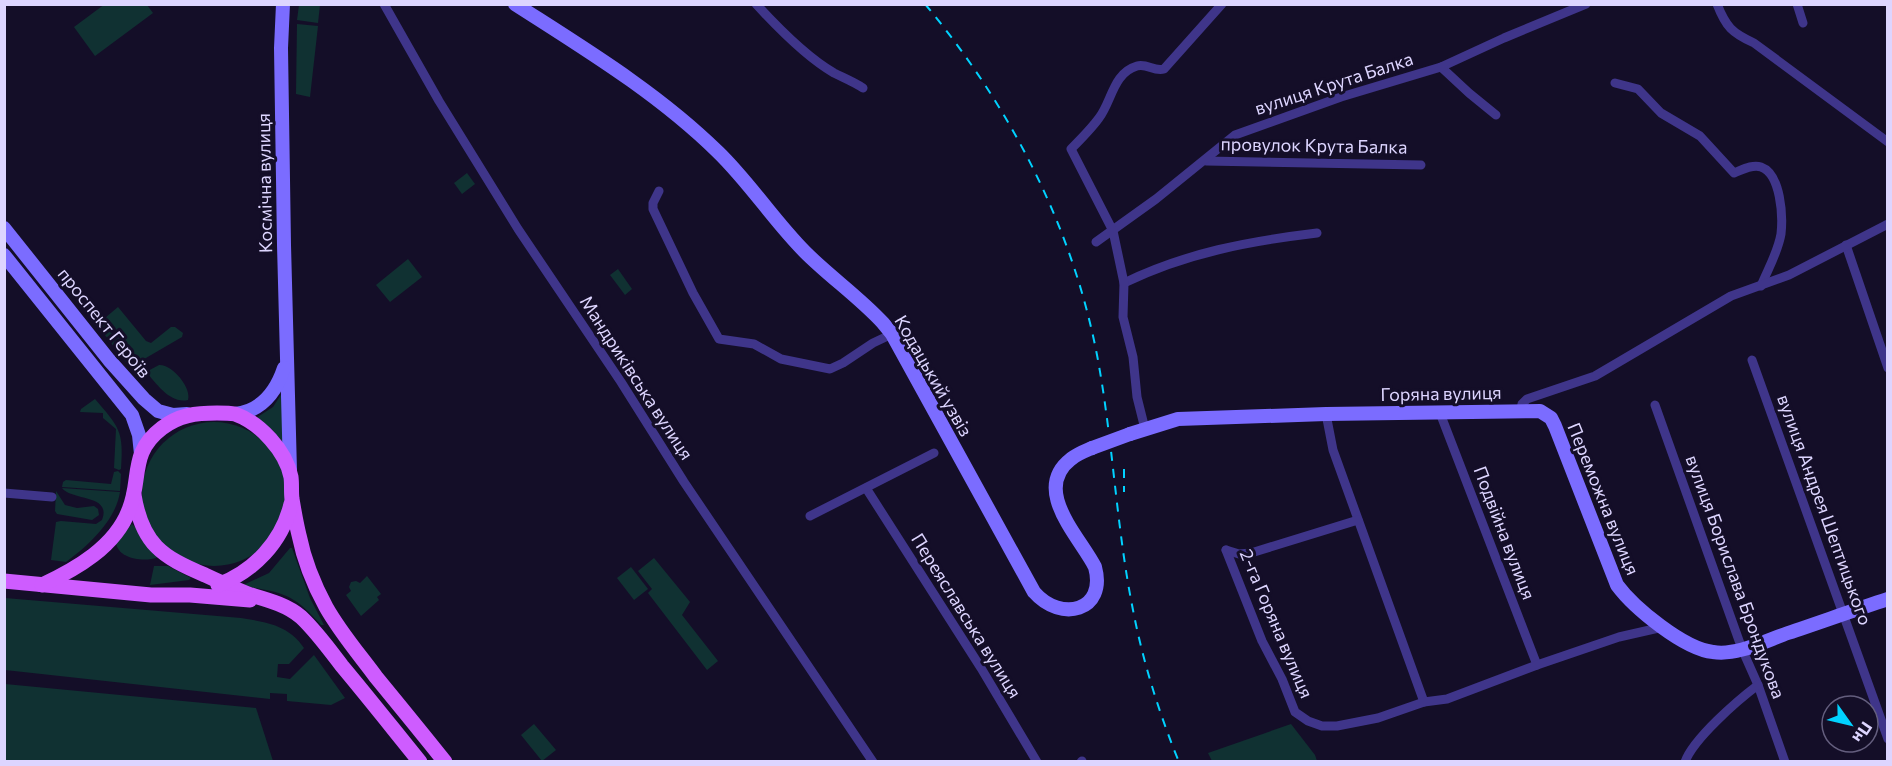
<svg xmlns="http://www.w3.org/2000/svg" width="1892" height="766" viewBox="0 0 1892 766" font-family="Commissioner,sans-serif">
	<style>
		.green { fill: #103132 }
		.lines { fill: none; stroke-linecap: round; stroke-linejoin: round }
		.street { stroke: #3f358a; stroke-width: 9 }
		.secondary { stroke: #7b6cff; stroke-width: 14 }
		.primary { stroke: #ce5cff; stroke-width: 15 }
		.rail { stroke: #01d2ff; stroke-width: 2; stroke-dasharray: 9 8; stroke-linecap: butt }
		.secondary-bridge { stroke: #7b6cff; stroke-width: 14 }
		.labels { text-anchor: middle; stroke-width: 6; stroke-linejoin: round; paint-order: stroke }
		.street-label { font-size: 18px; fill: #ddd5ff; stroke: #140e28 }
	</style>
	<rect width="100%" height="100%" fill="#140e28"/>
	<g class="green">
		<polygon points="105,4 147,5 153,13 95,56 74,27"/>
		<polygon points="299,5 320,5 318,23 297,20"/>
		<polygon points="297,24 318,26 310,97 296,94"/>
		<polygon points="467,173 475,184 462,194 454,183"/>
		<polygon points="408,259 422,277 390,302 376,285"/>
		<polygon points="618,269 632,289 625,295 610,275"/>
		<polygon points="118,307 146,341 151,343 171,327 175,327 183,333 182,337 139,362 137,360 128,365 98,326 99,323"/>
		<path d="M159,365c13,-1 33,23 29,35 -18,4 -31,-16 -42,-28z"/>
		<polygon points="284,390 287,446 256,418 273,407"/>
		<path d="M95,399c24,28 29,32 26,70l-2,1 -5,-2 2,-39 -13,-11v-5l-23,-1 1,-3z"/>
		<circle cx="214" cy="494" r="72"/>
		<polygon points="118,471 121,474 120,491 62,487 63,482 66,480 111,484 114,472"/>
		<path d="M62,488l58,4c-4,28 -32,54 -54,70l-15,-2 5,-38 5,-1 35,3 6,-4c10,-26 -30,-19 -40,-32z"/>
		<polygon points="56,491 65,505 77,508 94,506 98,509 99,515 92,520 57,514 55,511"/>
		<path d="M132,524l3,3 23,30c-13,6 -41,2 -42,-15z"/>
		<path d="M290,548h2l18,50 14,27h-3c-27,-31 -38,-33 -78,-39v-1l26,-12z"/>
		<polygon points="654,558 690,602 682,615 718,661 707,670 648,593 652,589 638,571"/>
		<polygon points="154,566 168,566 191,578 189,580 150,585"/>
		<polygon points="631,567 648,589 634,600 617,578"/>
		<polygon points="367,576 381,594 377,597 379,600 361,616 346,595 351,591 349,587 351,582 356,581 360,583"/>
		<path d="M5,598l236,20c25,4 48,7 63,30l-15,16h-11l-1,13 13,2 24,-24 31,43 -14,7 -44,-4v-7l-17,-1v6l-265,-29z"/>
		<polygon points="5,684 256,708 273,761 5,761"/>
		<polygon points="534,724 556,750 542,761 521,735"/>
		<polygon points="1291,724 1315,755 1317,761 1212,761 1208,753"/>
	</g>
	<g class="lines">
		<g class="street">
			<polyline points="384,4 439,101 518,229 621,382 684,482 873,762"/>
			<path d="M756,4c22,24 50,53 78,69 10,5 20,9 29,15"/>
			<path d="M1717,4c9,23 15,29 37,39l134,99"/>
			<polyline points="1797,4 1803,23"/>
			<polyline points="1441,67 1469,93 1496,115"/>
			<path d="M1615,83l23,6 23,24 39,23 34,37c8,-3 18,-9 27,-6 20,7 22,49 20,67 -3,18 -13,35 -20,52"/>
			<polyline points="1206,161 1421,165"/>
			<polyline points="659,191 653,203 653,209 693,293 719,339 754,344 781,359 830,369 843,363 873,343 892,334"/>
			<polyline points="1096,242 1156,199 1235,135 1341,97 1441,67 1504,38 1586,4"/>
			<polyline points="1846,245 1888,368"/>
			<path d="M1124,283c61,-30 126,-42 193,-50"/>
			<polyline points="1752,360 1888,739"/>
			<polyline points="1655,405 1742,649 1758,685 1785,762"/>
			<polyline points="1521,410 1522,404 1527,399 1595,376 1731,296 1789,275 1888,224"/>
			<polyline points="1440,413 1537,665"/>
			<polyline points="1326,414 1333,450 1424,702"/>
			<path d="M1145,429l-8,-32 -4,-40 -10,-40 1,-34 -11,-52 -42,-82c10,-10 20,-20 28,-31 13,-17 14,-45 38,-52 10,-3 17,6 27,3l58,-65"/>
			<polyline points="866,488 981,668 1037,762"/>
			<polyline points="4,493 52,497"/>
			<polyline points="810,516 934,453"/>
			<polyline points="1226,550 1262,641 1282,679 1295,712 1308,721 1322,726 1337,726 1378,718 1424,702 1447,699 1537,665 1619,637 1663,627"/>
			<polyline points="1226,550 1239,554 1251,553 1358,520"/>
			<polyline points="1081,762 1082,761"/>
			<path d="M1685,762c8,-23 53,-62 73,-77"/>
		</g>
		<g class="secondary">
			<polyline points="283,4 281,48 284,245 290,471"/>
			<path d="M515,4c70,45 143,89 203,148 32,31 56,69 87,100 25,25 54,45 78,71l9,11 142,258c27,31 73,19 61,-25 -15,-30 -64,-77 -24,-108 6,-5 14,-8 21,-11"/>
			<polyline points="4,228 109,360 144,399 158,411 173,415 187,414"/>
			<polyline points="4,255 132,415 139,435 141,454"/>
			<path d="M235,414c27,-3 41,-22 49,-46"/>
			<path d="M1130,434l48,-15 148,-5 214,-3 11,7 4,8 62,159c17,23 67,64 96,67 24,4 52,-11 75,-19 33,-11 66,-23 100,-34"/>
		</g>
		<g class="primary">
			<path d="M134,495c8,49 28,62 71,80 15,7 30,14 46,20 17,5 36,10 50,22 15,14 28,32 41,49 26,31 52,64 78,96"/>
			<polyline points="4,581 151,595 190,595 250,600"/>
			<path d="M42,585c34,-16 73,-38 87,-75 13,-32 0,-57 33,-82 17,-13 34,-15 55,-15 6,0 13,0 18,1 25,9 51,37 56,63 1,7 0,15 1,22 2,12 4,24 7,36 5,25 15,50 27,72 14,25 33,47 50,70 23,28 46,56 69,85"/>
			<path d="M218,585c36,-14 64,-43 73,-81"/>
		</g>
		<g class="rail">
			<path d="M925,4c84,101 147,221 172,351 16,84 19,171 36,255 10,52 26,103 46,152"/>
			<polyline points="1124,469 1124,492"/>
		</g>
		<polyline class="secondary-bridge" points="1092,448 1130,434"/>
	</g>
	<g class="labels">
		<g class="street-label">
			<text transform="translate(1334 84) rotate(-18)" y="6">вулиця Крута Балка</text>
			<text transform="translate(1314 146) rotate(1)" y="6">провулок Крута Балка</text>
			<text transform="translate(265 183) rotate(-91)" y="6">Космічна вулиця</text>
			<text transform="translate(104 323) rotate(51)" y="6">проспект Героїв</text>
			<text transform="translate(933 376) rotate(60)" y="6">Кодацький узвіз</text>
			<text transform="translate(636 378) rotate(57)" y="6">Мандриківська вулиця</text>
			<text transform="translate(1441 394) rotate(-1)" y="6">Горяна вулиця</text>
			<text transform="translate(1603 499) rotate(68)" y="6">Переможна вулиця</text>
			<text transform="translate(1824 510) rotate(70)" y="6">вулиця Андрея Шептицького</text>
			<text transform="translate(1504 533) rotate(69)" y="6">Подвійна вулиця</text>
			<text transform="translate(1735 577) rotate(70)" y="6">вулиця Борислава Брондукова</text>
			<text transform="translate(966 616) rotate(58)" y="6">Переяславська вулиця</text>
			<text transform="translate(1276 624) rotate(67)" y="6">2-га Горяна вулиця</text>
		</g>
	</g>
	<rect width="1892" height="766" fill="none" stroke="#ddd5ff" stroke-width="12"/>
	<g transform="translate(1850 724) rotate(124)"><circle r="28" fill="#140e28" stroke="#645e7e" stroke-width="1.5"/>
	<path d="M0-4.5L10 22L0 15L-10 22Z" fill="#01d2ff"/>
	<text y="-9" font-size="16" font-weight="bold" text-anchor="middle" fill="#ddd5ff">Пн</text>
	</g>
</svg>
